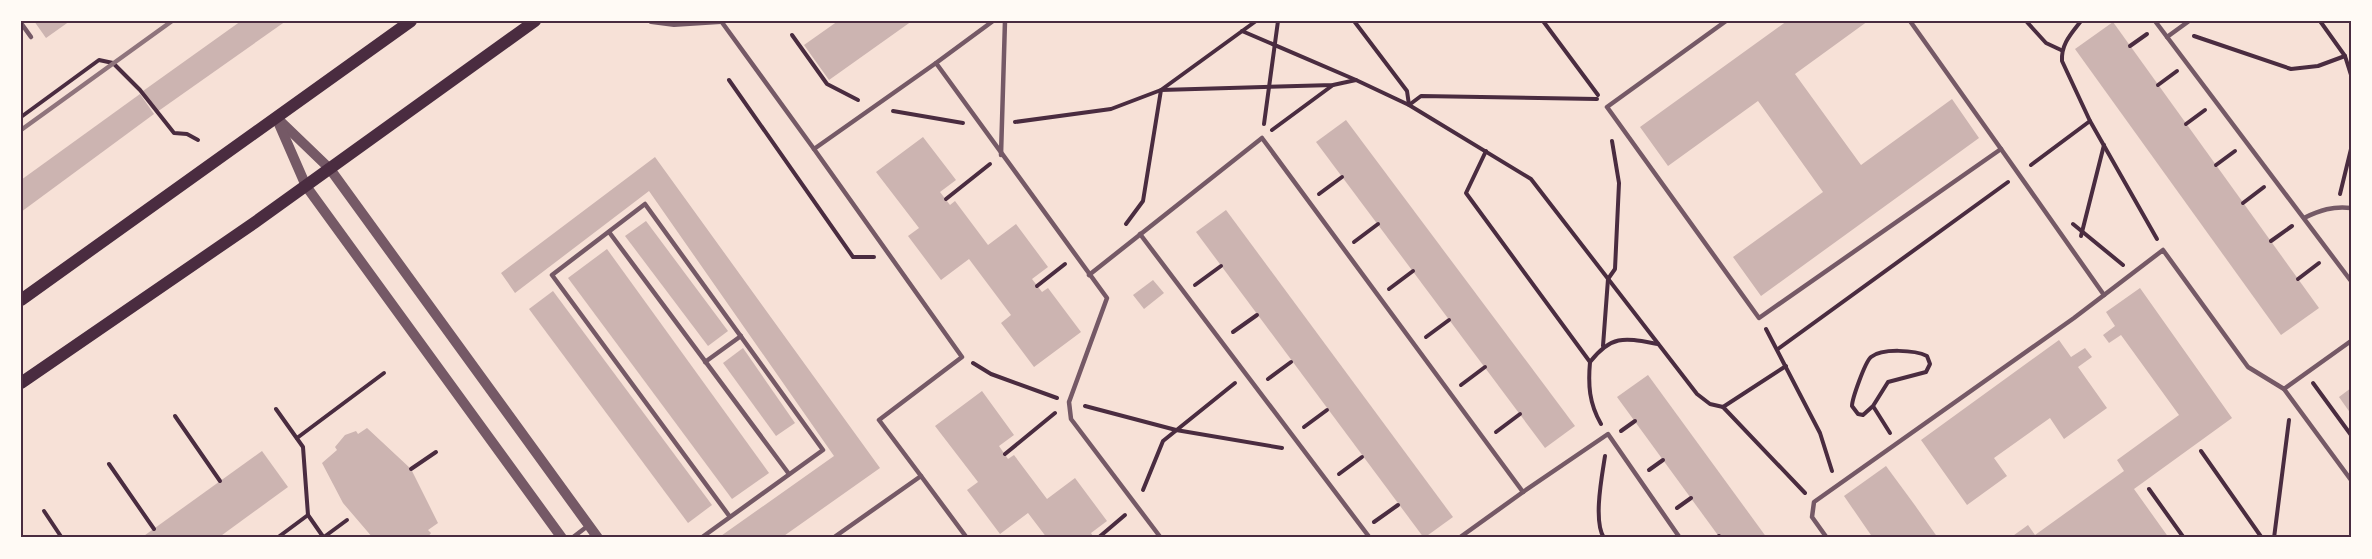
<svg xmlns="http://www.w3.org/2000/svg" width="2372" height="559" viewBox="0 0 2372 559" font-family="'Work Sans',sans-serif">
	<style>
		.building { fill: #ccb4b1 }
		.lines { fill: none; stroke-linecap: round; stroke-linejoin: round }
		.path { stroke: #4a2c40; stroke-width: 4 }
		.service { stroke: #755966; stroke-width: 4.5 }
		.minor { stroke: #755966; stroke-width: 6 }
		.tertiary { stroke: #755966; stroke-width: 10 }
		.secondary { stroke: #4a2c40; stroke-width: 12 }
		.rail { stroke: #8f747c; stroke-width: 4.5 }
		.neatline { fill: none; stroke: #4a2c40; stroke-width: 2 }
	</style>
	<rect width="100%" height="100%" fill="#f7e1d7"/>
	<g class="building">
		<polygon points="34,21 70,21 46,38"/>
		<polygon points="241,21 286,21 157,112 143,91"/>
		<polygon points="838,21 912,21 829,80 804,45"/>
		<polygon points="1787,21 1868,21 1795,74 1861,165 1952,99 1979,138 1761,296 1733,257 1823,192 1758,101 1668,166 1640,127"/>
		<polygon points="2113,22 2319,308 2281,335 2075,49"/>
		<polygon points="140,94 154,114 21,212 21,180"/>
		<polygon points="1346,120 1575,426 1545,448 1316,142"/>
		<polygon points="923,137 956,180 940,192 950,205 955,201 988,245 1016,224 1048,267 1032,279 1042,292 1048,288 1081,332 1034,367 1001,323 1011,315 969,259 941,280 908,236 919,228 876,172"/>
		<polygon points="655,157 880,468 781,538 718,538 834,456 649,191 515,293 501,273"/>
		<polygon points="1226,210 1453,517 1424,538 1196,232"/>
		<polygon points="646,221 728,331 708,346 625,236"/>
		<polygon points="607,249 769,473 732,499 568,278"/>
		<polygon points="1153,280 1164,293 1144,309 1133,295"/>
		<polygon points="2140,288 2232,418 2134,489 2169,538 2010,538 2028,525 2035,535 2124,471 2117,460 2179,415 2121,335 2109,343 2103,335 2115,326 2106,312"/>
		<polygon points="553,291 712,505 688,523 529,309"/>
		<polygon points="2059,340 2071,357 2085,348 2092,357 2078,367 2107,408 2064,439 2050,418 1994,458 2007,476 1967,505 1921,440"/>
		<polygon points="743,348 795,423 776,436 723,363"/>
		<polygon points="1648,375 1767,538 1720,538 1617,397"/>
		<polygon points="2351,388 2351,414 2339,397"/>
		<polygon points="982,391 1014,435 999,446 1008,459 1014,455 1047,499 1075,478 1107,521 1091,533 1094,538 1047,538 1028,513 1000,534 967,490 978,482 935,426"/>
		<polygon points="367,428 411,469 438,523 428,530 431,533 427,538 373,538 343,503 322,463 337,450 335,447 345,435 356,431 358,434"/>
		<polygon points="262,451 288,487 218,538 141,538"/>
		<polygon points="1886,466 1914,504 1938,538 1873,538 1844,496"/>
	</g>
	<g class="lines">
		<g class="path">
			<polyline points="1354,21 1407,91 1409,105 1531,179 1697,394 1710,404 1723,407 1786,366"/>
			<polyline points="1543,21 1598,95"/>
			<polyline points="2026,21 2046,43 2061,50"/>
			<path d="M2081,21c-10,13 -20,23 -19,40l28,60 67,118"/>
			<polyline points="2320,21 2345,56 2351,75"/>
			<polyline points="1242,31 1356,80"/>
			<polyline points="792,35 827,84 858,100"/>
			<polyline points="2194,36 2291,69 2318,66 2345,56"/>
			<polyline points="2130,46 2147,34"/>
			<polyline points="729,80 853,257 874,257"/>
			<polyline points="2158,85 2177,71"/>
			<polyline points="893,111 963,123"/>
			<polyline points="21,117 99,60 113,63 140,90 174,133 187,134 198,140"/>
			<polyline points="1015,122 1111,109 1161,90 1256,21"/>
			<polyline points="1264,124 1278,21"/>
			<polyline points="2186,124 2205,110"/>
			<polyline points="1272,130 1333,85"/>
			<path d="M1486,151l-20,42 124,169c-2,23 -1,41 11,62"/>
			<polyline points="2031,165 2090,121"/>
			<polyline points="2216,165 2235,151"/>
			<polyline points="1319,194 1342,177"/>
			<polyline points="2340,194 2351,149"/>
			<polyline points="946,199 990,164"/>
			<polyline points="2243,203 2264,187"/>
			<polyline points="1126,224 1143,201 1161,90 1333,85 1356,80 1409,105 1421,96 1597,99"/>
			<polyline points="2073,224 2123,265"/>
			<polyline points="2081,236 2104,145"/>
			<polyline points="2271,241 2292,226"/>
			<polyline points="1354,242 1378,224"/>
			<polyline points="2298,279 2319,263"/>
			<polyline points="1195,285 1221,266"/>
			<polyline points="1037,286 1065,264"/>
			<polyline points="1389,289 1413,271"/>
			<polyline points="1766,329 1820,433 1832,471"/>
			<polyline points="1233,332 1257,315"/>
			<polyline points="1426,337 1449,320"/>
			<polyline points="1603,346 1608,279 1615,269 1619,183 1612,141"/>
			<polyline points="1778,349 2008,182"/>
			<path d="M1590,362c22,-28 35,-24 68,-18"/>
			<polyline points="973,363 991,374 1057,398"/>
			<polyline points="1268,379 1291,362"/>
			<polyline points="2313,383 2351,435"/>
			<polyline points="1461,385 1485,367"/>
			<polyline points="1085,406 1176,430 1282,448"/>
			<path d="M1873,406l15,-24 38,-10 4,-8 -3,-8c-12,-6 -45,-8 -56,1 -6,5 -19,42 -19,49l6,8 5,1 10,-9 17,27"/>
			<polyline points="1723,407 1805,493"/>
			<polyline points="276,409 303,447 308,515 324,538"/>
			<polyline points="175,416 220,481"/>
			<polyline points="1304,427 1327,410"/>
			<polyline points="1621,431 1635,421"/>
			<polyline points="1496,432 1520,414"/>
			<polyline points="297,438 384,373"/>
			<polyline points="2201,451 2262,538"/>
			<polyline points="1005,454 1055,413"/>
			<polyline points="109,464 154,529"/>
			<polyline points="411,469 436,452"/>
			<polyline points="1649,470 1663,460"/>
			<polyline points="1339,474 1362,457"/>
			<polyline points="2149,489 2184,538"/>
			<polyline points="1143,490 1163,441 1235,383"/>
			<polyline points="1677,508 1691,498"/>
			<polyline points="44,511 62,538"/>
			<polyline points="1374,522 1398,505"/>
			<polyline points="324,537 347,520"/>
			<polyline points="277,538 308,515"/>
			<polyline points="1098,538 1125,515"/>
			<path d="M1604,538c-11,-17 -2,-62 1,-82"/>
			<polyline points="1717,538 1719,536"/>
			<polyline points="2274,538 2289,420"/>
		</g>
		<g class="service">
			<polyline points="721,21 814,149 936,63 1107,298 1069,402 1071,419 1161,538"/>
			<polyline points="1726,21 1607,107 1759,318 2001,149 1910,21"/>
			<polyline points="2155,21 2351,281"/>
			<polyline points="21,23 31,37"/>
			<polyline points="2167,37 2189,21"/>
			<polyline points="936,63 993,21"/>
			<polyline points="814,149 962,357 879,420 921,476"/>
			<polyline points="2001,149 2104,295"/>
			<polyline points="1001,155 1005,21"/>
			<path d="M2304,218c16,-8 29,-12 47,-10"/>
			<polyline points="609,232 789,474"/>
			<polyline points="1140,234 1370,538"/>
			<polyline points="1089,275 1262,138 1523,492 1608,434 1680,538"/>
			<polyline points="705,362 741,336"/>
			<polyline points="2284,389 2351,480"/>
			<polyline points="572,538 589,525"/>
			<polyline points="701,538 823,450 645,204 552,275 730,517"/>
			<polyline points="833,538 921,476 967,538"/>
			<polyline points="1459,538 1523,492"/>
			<polyline points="1827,538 1812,517 1814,502 2074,318 2163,250 2248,367 2284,389 2351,341"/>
		</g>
		<polyline class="minor" points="651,21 674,24 721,21"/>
		<g class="tertiary">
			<polyline points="277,118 330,169 598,538"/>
			<polyline points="279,124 306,186 562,538"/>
		</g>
		<g class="secondary">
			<polyline points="21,300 411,21"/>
			<polyline points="21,383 254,223 535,21"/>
		</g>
		<polyline class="rail" points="21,130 172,21"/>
	</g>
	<rect width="2372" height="559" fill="none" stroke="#fffaf5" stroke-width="45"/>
	<rect x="22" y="22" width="2328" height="514" class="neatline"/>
</svg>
